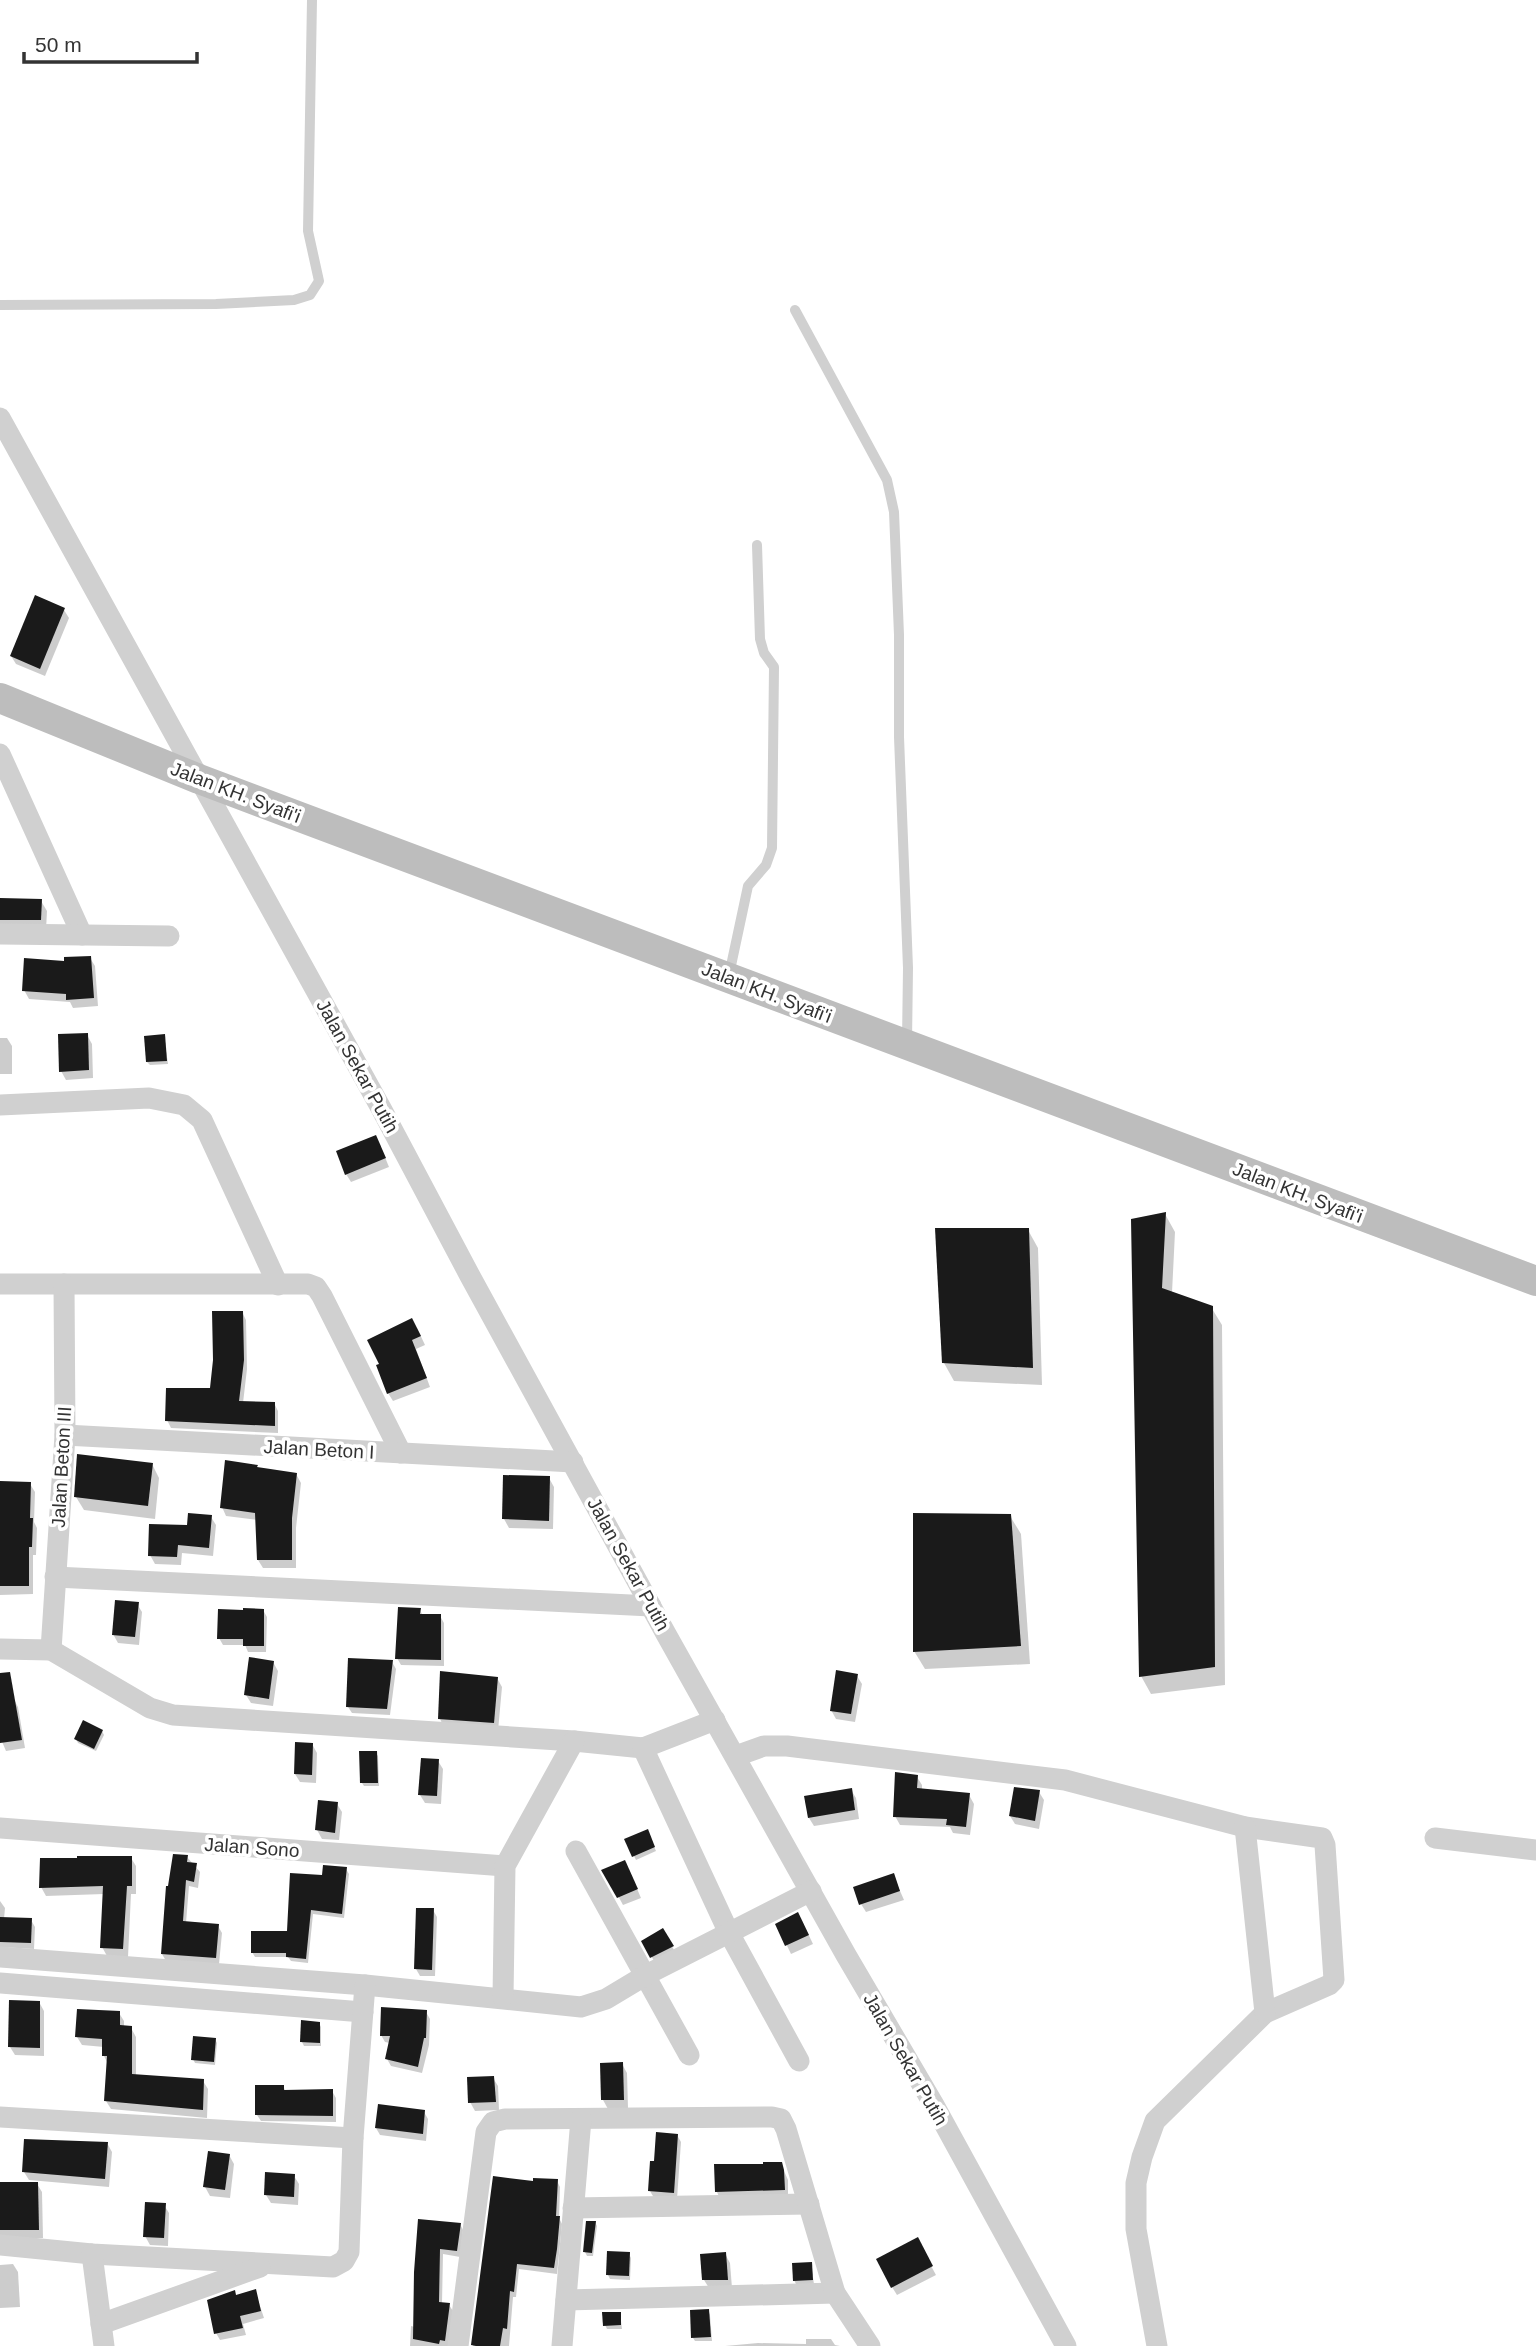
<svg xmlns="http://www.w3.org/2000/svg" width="1536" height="2346" viewBox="0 0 1536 2346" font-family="Helvetica,sans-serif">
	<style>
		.shadow { fill: #0003 }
		.building { fill: #1a1a1a }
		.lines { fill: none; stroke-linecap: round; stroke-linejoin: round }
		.lane { stroke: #d0d0d0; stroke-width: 10 }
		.street { stroke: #d0d0d0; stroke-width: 21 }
		.secondary { stroke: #bdbdbd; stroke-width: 30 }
		.labels { text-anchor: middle; stroke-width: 7; stroke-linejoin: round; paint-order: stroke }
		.street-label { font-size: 19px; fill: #333; stroke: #fff }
	</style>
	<rect width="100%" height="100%" fill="#fff"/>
	<g class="shadow">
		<polygon points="64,610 69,618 45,676 16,664 11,656"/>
		<polygon points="0,900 41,901 47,911 46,930 0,930"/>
		<polygon points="90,958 95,966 98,1006 73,1008 70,1002 29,999 24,990 66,963"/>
		<polygon points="87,1035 92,1044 93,1078 66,1080 61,1071"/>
		<polygon points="164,1036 168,1064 150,1065 147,1062"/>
		<polygon points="0,1038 7,1038 12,1046 12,1074 0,1074"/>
		<polygon points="380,1145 389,1167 351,1182 346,1174"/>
		<polygon points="1165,1214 1175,1232 1172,1293 1211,1307 1222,1325 1225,1685 1151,1694 1141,1676"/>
		<polygon points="1028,1230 1038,1248 1042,1385 954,1381 944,1363"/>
		<polygon points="242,1312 246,1320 247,1369 243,1403 274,1403 278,1411 278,1433 171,1428 167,1420 212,1390"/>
		<polygon points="417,1328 425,1345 416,1349 430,1387 393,1401 388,1393"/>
		<polygon points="152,1464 159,1478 155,1519 84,1510 76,1497"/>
		<polygon points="258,1469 296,1474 301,1483 296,1528 296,1568 263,1568 258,1560 257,1520 226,1516 222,1507"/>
		<polygon points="549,1478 554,1487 553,1529 509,1528 504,1519"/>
		<polygon points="0,1483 30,1484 35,1492 34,1522 37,1528 36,1555 33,1555 33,1594 0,1595"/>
		<polygon points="1010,1516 1021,1534 1030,1664 925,1669 914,1651"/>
		<polygon points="211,1517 216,1525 213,1556 182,1553 181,1565 155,1564 150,1555 188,1527"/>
		<polygon points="137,1604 142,1612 139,1645 118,1643 113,1634"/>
		<polygon points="263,1610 267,1617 266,1652 248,1652 245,1645 223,1645 219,1638"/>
		<polygon points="420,1610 423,1616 440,1616 444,1623 444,1666 401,1665 397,1658"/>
		<polygon points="273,1662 278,1671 273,1706 251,1703 246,1695"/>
		<polygon points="392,1662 396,1669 390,1715 352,1713 348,1707"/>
		<polygon points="857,1676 862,1684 855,1722 836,1719 831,1710"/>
		<polygon points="497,1678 502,1687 498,1731 444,1727 440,1719"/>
		<polygon points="13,1698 18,1707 25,1748 6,1751 0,1737 0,1701"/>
		<polygon points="102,1731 104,1735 96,1751 78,1743 76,1739"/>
		<polygon points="312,1744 317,1753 316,1783 300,1782 295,1774"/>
		<polygon points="376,1753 378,1756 379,1786 364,1786 362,1783"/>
		<polygon points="438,1761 443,1769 441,1804 425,1803 420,1795"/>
		<polygon points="917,1777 922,1785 922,1790 969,1795 974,1804 970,1835 953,1833 950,1827 900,1825 895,1816"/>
		<polygon points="851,1790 856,1798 859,1819 814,1826 809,1818"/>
		<polygon points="1039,1792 1044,1800 1039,1829 1015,1824 1010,1816"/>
		<polygon points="337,1804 342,1812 339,1840 322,1839 317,1830"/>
		<polygon points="649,1835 656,1851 636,1860 634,1856"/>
		<polygon points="187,1857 200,1872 198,1888 189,1886 186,1923 218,1926 222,1933 219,1964 166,1961 162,1954"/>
		<polygon points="131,1858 136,1866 136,1894 131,1894 128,1957 107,1956 102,1947 104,1894 46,1896 41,1887"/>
		<polygon points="346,1869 349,1874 344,1918 313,1914 308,1963 291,1961 288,1957 255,1957 252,1952 289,1933 323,1877"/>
		<polygon points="604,1870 629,1870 641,1898 623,1905"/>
		<polygon points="893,1875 904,1900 866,1912 861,1904"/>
		<polygon points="0,1901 5,1908 4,1919 31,1920 35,1927 34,1949 0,1947"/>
		<polygon points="433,1910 437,1917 435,1976 420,1976 416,1969"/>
		<polygon points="803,1923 813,1944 791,1954 777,1925"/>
		<polygon points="663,1931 677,1955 657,1966 643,1942"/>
		<polygon points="39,2002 44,2011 44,2056 15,2055 10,2047"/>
		<polygon points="426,2012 430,2019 429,2045 422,2073 391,2066 387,2059 390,2043 385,2042 381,2035"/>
		<polygon points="119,2013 124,2021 124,2027 131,2028 136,2037 136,2076 203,2081 208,2089 207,2118 111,2109 106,2101 108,2064 104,2056 104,2047 82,2045 77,2037"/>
		<polygon points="319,2023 321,2027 321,2046 304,2046 302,2042"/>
		<polygon points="215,2039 217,2043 215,2065 195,2063 193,2059"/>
		<polygon points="622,2064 627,2073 628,2108 608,2109 603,2100"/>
		<polygon points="493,2078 498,2086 499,2110 475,2111 470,2102"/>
		<polygon points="283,2086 286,2092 332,2091 336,2098 336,2122 261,2121 257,2115"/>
		<polygon points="424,2112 428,2119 426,2141 380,2135 376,2128"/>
		<polygon points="677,2135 681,2142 677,2199 654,2198 650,2191 655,2163"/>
		<polygon points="107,2143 112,2152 109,2187 29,2180 24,2172"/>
		<polygon points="229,2155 234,2164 230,2198 210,2196 205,2187"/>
		<polygon points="781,2164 788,2180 788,2198 721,2201 717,2192 716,2165"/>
		<polygon points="294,2176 299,2184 298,2205 271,2203 266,2195"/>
		<polygon points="495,2178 534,2183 557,2181 560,2187 559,2218 562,2224 557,2274 519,2269 516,2297 513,2297 509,2346 473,2346"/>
		<polygon points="0,2184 37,2184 42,2192 43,2238 0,2238"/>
		<polygon points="164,2205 169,2213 168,2246 150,2245 145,2236"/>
		<polygon points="595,2222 597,2226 593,2256 587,2256 585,2252"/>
		<polygon points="460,2224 463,2230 460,2257 443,2254 442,2304 449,2305 453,2311 448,2346 410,2346 411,2326 415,2327 415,2272"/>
		<polygon points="917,2240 936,2275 897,2295 892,2287"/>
		<polygon points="629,2254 631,2258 630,2280 610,2279 608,2275"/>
		<polygon points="725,2254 730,2263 732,2288 709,2288 704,2280"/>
		<polygon points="13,2264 18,2272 20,2307 0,2308 0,2265"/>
		<polygon points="811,2265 814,2284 796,2284 794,2280"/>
		<polygon points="255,2291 264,2318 243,2324 246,2335 220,2340 216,2333"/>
		<polygon points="708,2311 710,2315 712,2341 695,2341 693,2338"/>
		<polygon points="620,2313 622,2329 607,2329 605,2325"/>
		<polygon points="806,2339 831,2339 835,2345 840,2346 725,2346 758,2343 806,2344"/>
	</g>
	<g class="building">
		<polygon points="35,595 65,608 40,669 10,656"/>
		<polygon points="0,898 42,899 41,920 0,920"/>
		<polygon points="91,956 94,998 66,1000 66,994 22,991 24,958 64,961 64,957"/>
		<polygon points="88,1033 89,1070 59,1072 58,1034"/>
		<polygon points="165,1034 167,1061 146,1062 144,1036"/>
		<polygon points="376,1135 386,1158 345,1175 336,1151"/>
		<polygon points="1166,1212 1162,1288 1213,1306 1215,1667 1139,1677 1131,1219"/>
		<polygon points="935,1228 1029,1228 1033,1368 942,1363"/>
		<polygon points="212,1311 243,1311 244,1360 239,1401 275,1402 275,1426 165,1421 166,1388 210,1388 213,1360"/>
		<polygon points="412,1318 421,1336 412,1340 427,1378 387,1394 376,1365 379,1364 367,1340"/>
		<polygon points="77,1454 153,1463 148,1506 74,1497"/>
		<polygon points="225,1460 258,1465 257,1467 297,1473 292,1518 292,1560 257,1560 255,1513 220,1508"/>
		<polygon points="503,1475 550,1476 549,1521 502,1519"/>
		<polygon points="0,1481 31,1482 30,1518 33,1518 32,1547 29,1547 29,1586 0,1586"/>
		<polygon points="188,1513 212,1515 209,1548 178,1545 177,1557 148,1556 149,1524 187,1525"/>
		<polygon points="913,1513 1011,1514 1021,1646 913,1652"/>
		<polygon points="115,1600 139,1602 135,1637 112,1635"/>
		<polygon points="398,1607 421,1608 420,1614 441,1614 441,1660 395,1659"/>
		<polygon points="243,1608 264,1609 264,1646 243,1646 243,1639 217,1639 218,1609 243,1610"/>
		<polygon points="249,1657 274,1661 269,1699 244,1695"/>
		<polygon points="348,1658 393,1660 387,1709 346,1707"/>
		<polygon points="836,1670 858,1674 851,1714 830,1711"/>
		<polygon points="440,1671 498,1677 494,1723 438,1719"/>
		<polygon points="10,1672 22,1740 0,1743 0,1673"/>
		<polygon points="83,1720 103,1730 94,1749 74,1739"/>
		<polygon points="295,1742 313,1743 312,1775 294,1774"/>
		<polygon points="359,1751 377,1751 378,1783 360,1783"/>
		<polygon points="421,1758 439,1759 437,1796 418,1795"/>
		<polygon points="895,1772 918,1775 917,1788 970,1793 966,1827 946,1825 947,1819 893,1817"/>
		<polygon points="1014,1787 1040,1790 1035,1821 1009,1816"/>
		<polygon points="852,1788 855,1810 808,1818 804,1796"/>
		<polygon points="318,1800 338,1802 335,1833 315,1830"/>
		<polygon points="648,1829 655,1847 632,1857 624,1839"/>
		<polygon points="173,1854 188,1855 187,1862 197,1863 194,1882 186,1880 183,1921 219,1924 216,1958 161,1954 166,1886 168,1886"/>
		<polygon points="77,1856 132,1856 132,1886 127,1886 123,1949 100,1948 103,1886 39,1888 40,1858 77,1858"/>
		<polygon points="625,1860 638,1889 617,1898 601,1870"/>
		<polygon points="323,1865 347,1867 342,1914 311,1910 306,1959 286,1957 286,1953 251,1953 251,1931 287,1931 290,1873 322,1875"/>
		<polygon points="894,1873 900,1891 859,1905 853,1887"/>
		<polygon points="416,1908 434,1908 432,1970 414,1969"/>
		<polygon points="798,1912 809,1935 785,1946 775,1924"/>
		<polygon points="0,1917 32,1918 31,1943 0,1942"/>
		<polygon points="663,1928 674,1946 650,1958 641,1941"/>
		<polygon points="9,2000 40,2001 40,2048 8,2047"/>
		<polygon points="381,2007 427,2010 426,2038 424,2038 418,2067 385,2059 390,2036 380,2036"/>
		<polygon points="77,2009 120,2011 120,2025 132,2026 132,2074 204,2079 203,2110 104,2101 107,2056 102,2056 102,2039 75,2037"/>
		<polygon points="301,2020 320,2022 320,2043 300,2042"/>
		<polygon points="193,2036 216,2038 214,2062 191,2060"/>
		<polygon points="623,2062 624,2100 601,2100 600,2063"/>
		<polygon points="494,2076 496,2102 468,2103 467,2077"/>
		<polygon points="255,2085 284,2085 284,2090 333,2089 333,2116 255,2115"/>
		<polygon points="378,2104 425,2110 423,2134 375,2128"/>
		<polygon points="656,2132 678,2134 674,2193 648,2191 650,2161 654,2161"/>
		<polygon points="24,2139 108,2142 105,2179 22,2172"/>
		<polygon points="208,2151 230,2154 225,2190 203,2187"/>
		<polygon points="763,2162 782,2162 784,2170 785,2190 715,2192 714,2164 763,2164"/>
		<polygon points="265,2172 295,2174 294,2197 264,2195"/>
		<polygon points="493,2176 533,2181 533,2178 558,2179 556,2216 560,2216 557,2249 554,2268 517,2264 514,2292 510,2291 507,2329 503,2328 500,2346 476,2346 471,2345"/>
		<polygon points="0,2182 38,2182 39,2230 0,2230"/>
		<polygon points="145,2202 166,2203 164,2238 143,2237"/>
		<polygon points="418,2219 461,2223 457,2251 440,2249 439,2302 450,2303 445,2341 440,2340 439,2344 413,2339 414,2272"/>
		<polygon points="586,2221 596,2221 592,2253 583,2252"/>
		<polygon points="918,2237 933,2266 891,2288 876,2259"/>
		<polygon points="607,2251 630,2252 629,2276 606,2275"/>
		<polygon points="726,2252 728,2280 702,2280 700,2254"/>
		<polygon points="812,2262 813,2280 793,2281 792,2263"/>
		<polygon points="256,2289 261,2311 240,2316 243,2328 214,2334 207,2300 235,2290 236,2295"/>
		<polygon points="709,2309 711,2337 691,2338 690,2310"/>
		<polygon points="602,2312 621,2312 621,2325 603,2326"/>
	</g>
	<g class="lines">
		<g class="lane">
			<polyline points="0,305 216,304 294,300 310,295 319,281 308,231 312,0"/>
			<polyline points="795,310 887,480 894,512 899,635 899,737 908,968 907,1042"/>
			<polyline points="729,975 748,886 766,865 772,848 774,667 764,653 760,639 757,545"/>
		</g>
		<g class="street">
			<polyline points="0,418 382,1110 470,1276 666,1634 846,1955 934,2105 1066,2346"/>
			<polyline points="0,754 82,935"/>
			<polyline points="0,934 169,936"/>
			<polyline points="0,1105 149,1098 184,1105 202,1120 278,1285"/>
			<polyline points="0,1284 308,1284 316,1287 322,1296 401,1453"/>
			<polyline points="65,1435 573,1462"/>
			<polyline points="55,1577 651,1606"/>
			<polyline points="0,1649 51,1650 150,1708 173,1715 574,1741 643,1748 715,1720"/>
			<polyline points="51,1650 65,1435 64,1284"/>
			<polyline points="643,1748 729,1933 799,2061"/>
			<polyline points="736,1756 764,1746 787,1746 1065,1780 1245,1827 1322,1838 1325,1845 1334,1980 1329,1985 1265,2013 1155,2121 1142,2157 1136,2183 1136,2229 1157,2346"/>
			<polyline points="1245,1827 1265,2013"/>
			<polyline points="0,1828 505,1866"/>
			<polyline points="1435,1838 1536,1850"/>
			<polyline points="576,1851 689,2055"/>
			<polyline points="0,1957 365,1985 581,2007 606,1999 646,1975 811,1891"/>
			<polyline points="0,1983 363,2012"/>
			<polyline points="503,1997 505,1866 574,1741"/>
			<polyline points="0,2117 353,2138"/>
			<polyline points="573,2208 809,2204"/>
			<polyline points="0,2245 92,2254 333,2267 344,2261 349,2252 353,2138 365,1985"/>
			<polyline points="92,2254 104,2346"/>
			<polyline points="566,2300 835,2293"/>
			<polyline points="101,2324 260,2267"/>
			<polyline points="458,2346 486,2132 493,2122 505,2119 772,2117 781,2119 786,2129 835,2293 870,2346"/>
			<polyline points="562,2346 581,2119"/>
		</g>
		<polyline class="secondary" points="0,698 199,779 1536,1281"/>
	</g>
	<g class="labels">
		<g class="street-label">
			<text transform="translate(236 792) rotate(21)" y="7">Jalan KH. Syafi'i</text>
			<text transform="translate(767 992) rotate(21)" y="7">Jalan KH. Syafi'i</text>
			<text transform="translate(358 1066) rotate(61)" y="7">Jalan Sekar Putih</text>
			<text transform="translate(1298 1192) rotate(21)" y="7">Jalan KH. Syafi'i</text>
			<text transform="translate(319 1449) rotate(3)" y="7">Jalan Beton I</text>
			<text transform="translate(61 1467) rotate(-87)" y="7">Jalan Beton III</text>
			<text transform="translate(629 1564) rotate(61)" y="7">Jalan Sekar Putih</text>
			<text transform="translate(252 1847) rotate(4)" y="7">Jalan Sono</text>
			<text transform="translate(906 2059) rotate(60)" y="7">Jalan Sekar Putih</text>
		</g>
	</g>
	<path d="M24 52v10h173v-10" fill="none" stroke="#333333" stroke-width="3.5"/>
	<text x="35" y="52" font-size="21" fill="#333333" stroke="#ffffff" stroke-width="5" paint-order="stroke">50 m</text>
</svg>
